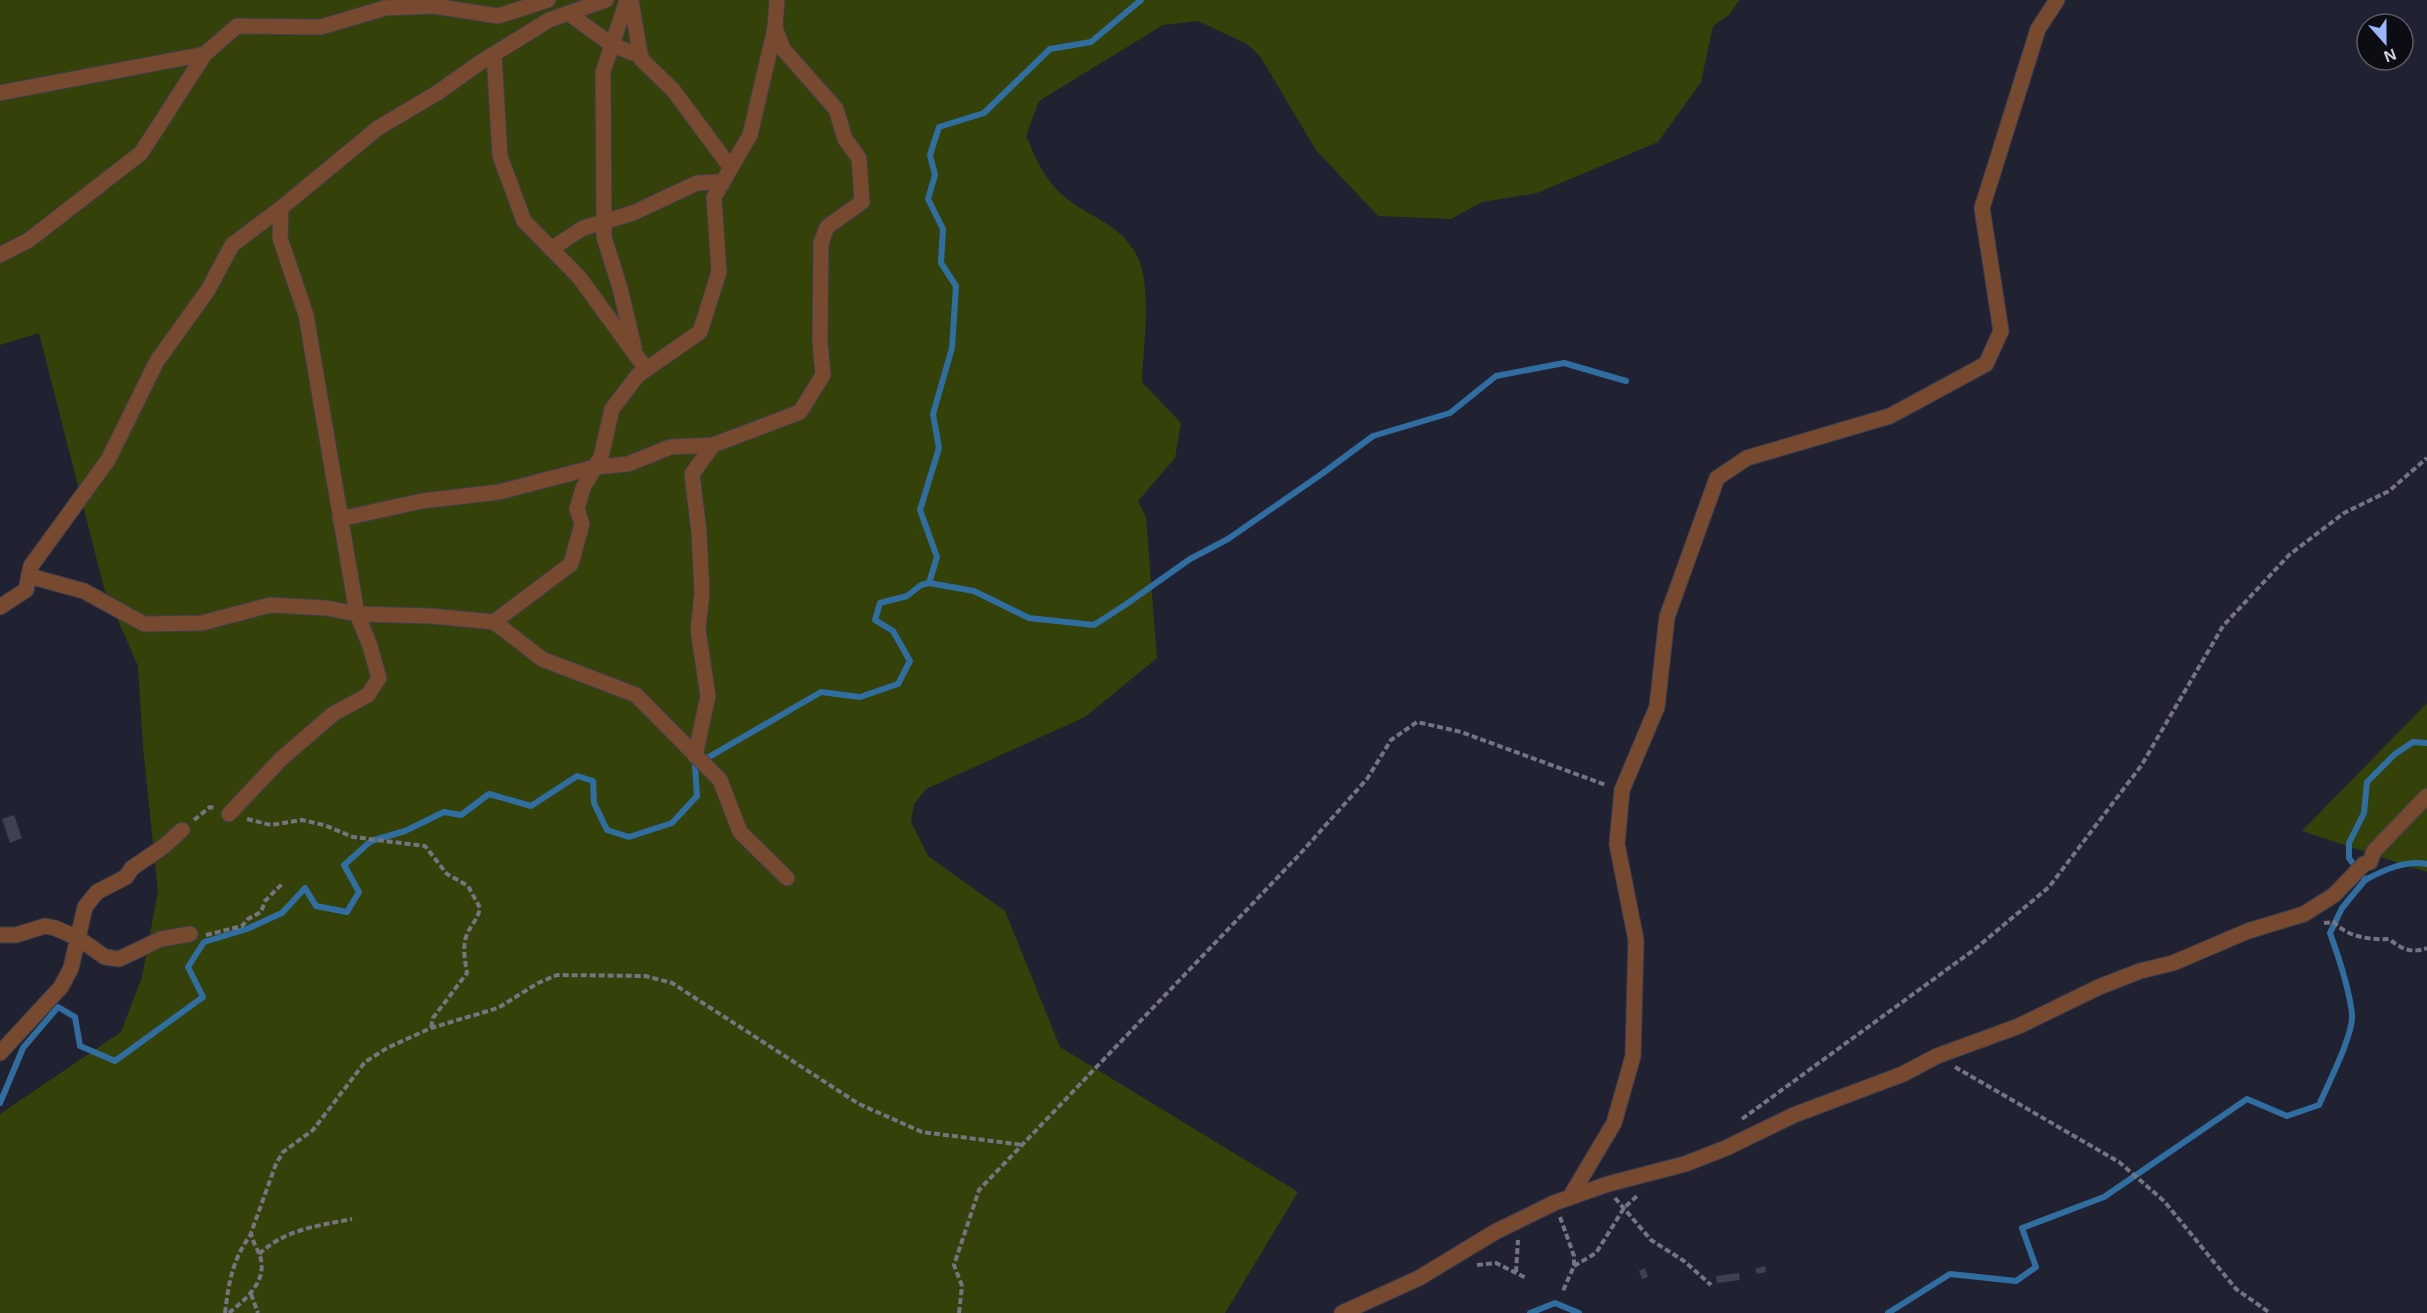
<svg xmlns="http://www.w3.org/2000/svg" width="2427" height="1313" viewBox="0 0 2427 1313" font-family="Arial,sans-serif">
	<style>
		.green { fill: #344108 }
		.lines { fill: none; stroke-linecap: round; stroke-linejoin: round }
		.stream { stroke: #306ea2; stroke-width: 6 }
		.building { fill: #3f4151 }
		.minor-casing { stroke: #3d3e4d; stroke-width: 17 }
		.path { stroke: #747581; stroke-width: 4; stroke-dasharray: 6 3; stroke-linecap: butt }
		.minor { stroke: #774a2f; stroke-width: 15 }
	</style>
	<rect width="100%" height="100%" fill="#212231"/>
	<g class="green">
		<path d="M0,0h1739l-10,15 -16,11 -12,56 -43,60 -121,51 -55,9 -31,17 -73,-3 -62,-66 -56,-94 -13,-12 -49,-23 -35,4 -124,76 -13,35c10,23 19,45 39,61 25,21 54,26 71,57 17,30 7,93 6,128l39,41 -6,35 -37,43 8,16 11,141 -72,59 -159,72 -12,15 -3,18 17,34 77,55 55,136 238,145 -73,121h-1225v-199l121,-82 21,-55 16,-86 -15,-143 -5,-82 -34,-78 -65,-255 -39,12z"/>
		<polygon points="2427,703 2427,872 2302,831"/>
	</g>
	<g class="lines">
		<g class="stream">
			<polyline points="929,583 937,557 920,510 939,448 933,414 952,348 956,286 941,263 943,229 928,199 935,175 930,155 939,127 984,113 1050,49 1091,42 1141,0"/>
			<path d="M2365,880c19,-10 40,-20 62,-16"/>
			<polyline points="0,1103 23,1048 58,1007 75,1017 80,1046 115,1061 203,997 188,967 204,942 247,929 282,913 305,888 316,906 347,912 359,892 344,865 371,841 405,831 444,812 461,815 489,794 531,806 577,776 593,781 594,803 607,830 629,837 672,823 697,796 695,765 821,692 860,697 898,684 910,661 893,631 875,620 880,603 907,596 921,585 929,583 974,591 1029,618 1094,625 1125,605 1190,559 1228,539 1323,473 1373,436 1450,413 1496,376 1564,363 1626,381"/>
			<polyline points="1530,1313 1555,1303 1579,1313"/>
			<path d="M1888,1313l62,-39 66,7 20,-14 -14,-39 82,-31 143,-98 40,17 32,-11c9,-21 35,-71 33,-91 -3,-27 -13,-56 -22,-81l12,-25 23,-28 -16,-22v-15l15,-30 3,-31 28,-28 18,-12 14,1"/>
		</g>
	</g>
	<g class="building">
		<polygon points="14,815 22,838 10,843 2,819"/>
		<polygon points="1765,1266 1766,1272 1757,1274 1755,1269"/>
		<polygon points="1645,1268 1648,1277 1642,1279 1639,1271"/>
		<polygon points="1739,1273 1740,1280 1717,1283 1716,1276"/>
	</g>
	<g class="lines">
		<defs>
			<g id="minor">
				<polyline points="627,0 603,72 604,223 604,237 620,288 634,347"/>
				<polyline points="631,0 641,59 673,90 731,168"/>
				<polyline points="777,0 775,28 750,135 714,197 719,272 700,332 638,375 612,409 601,457 583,488 577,509 582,524 571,564 494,622 542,659 636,695 720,780 740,832 787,878"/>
				<polyline points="568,13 612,45 641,56"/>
				<polyline points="494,54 500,156 524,221 579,277 646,369"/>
				<polyline points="0,93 205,54"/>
				<polyline points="551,249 583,228 633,213 697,183 716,182 722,184"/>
				<polyline points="0,255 29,240 141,153 205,54 237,26 321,27 385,8 434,6 498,16 548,0"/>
				<polyline points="340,519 422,501 499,492 595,467 628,464 670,447 713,445 800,412 823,375 820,342 821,243 827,227 862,202 859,158 845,139 836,109 783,49 775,28"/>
				<polyline points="29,576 84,591 144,624 202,623 270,605 326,608 357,614 370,646 379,678 368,695 333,714 281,759 229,814"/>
				<polyline points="0,607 26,590 31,566 108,460 157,361 208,290 232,245 281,208"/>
				<polyline points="494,622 431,616 357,614 306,315 280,238 281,208 378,128 437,93 481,62 549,20 606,0"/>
				<polyline points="695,756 708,696 698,630 702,593 699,532 692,474 713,445"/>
				<polyline points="0,935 16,935 45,926 55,928 78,938 105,957 119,959 161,939 190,934"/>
				<polyline points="0,1053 61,987 71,968 85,907 97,892 126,877 132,868 163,847 182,830"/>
				<polyline points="1570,1197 1614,1123 1633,1056 1636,940 1617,844 1622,790 1657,707 1667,617 1717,478 1747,458 1890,416 1986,364 2001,331 1982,208 2038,29 2057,0"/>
				<polyline points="1342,1313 1419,1278 1495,1232 1554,1203 1608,1184 1685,1164 1726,1148 1794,1115 1903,1074 1937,1056 2019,1026 2099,987 2140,971 2173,963 2248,931 2304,914 2334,895 2364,864 2370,862 2374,851 2427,796"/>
			</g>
		</defs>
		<use href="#minor" class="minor-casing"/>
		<g class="path">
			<path d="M247,819l24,6 31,-5 22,5 29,12 72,9 22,28 21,12 12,22c-3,13 -8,15 -13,26 -5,13 -2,26 0,39l-34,45 -2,10"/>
			<polyline points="194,820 210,807 214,808"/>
			<path d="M2324,923l10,-1c13,15 36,18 55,17 13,10 22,15 38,9"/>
			<polyline points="206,935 242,926 248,919 261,912 265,901 283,883"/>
			<polyline points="1955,1067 2119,1162 2164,1201 2236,1289 2270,1313"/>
			<polyline points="1742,1119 1975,949 2049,887 2141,766 2223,626 2289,555 2344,513 2389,491 2427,458"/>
			<polyline points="1615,1198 1651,1240 1684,1261 1711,1285"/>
			<polyline points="1560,1217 1574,1256 1574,1266 1562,1293"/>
			<path d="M259,1254c27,-25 58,-28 93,-35"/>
			<polyline points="1477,1265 1496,1263 1526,1278"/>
			<polyline points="1574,1266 1596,1253 1624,1208 1638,1195"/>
			<polyline points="1516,1272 1518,1240"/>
			<polyline points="251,1294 258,1313"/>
			<path d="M225,1313c4,-32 7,-52 26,-79"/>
			<path d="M229,1313c17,-14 39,-32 31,-57 -3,-8 -7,-13 -9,-23l25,-69 7,-12 30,-22 52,-68 22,-14 44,-20 67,-20 40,-25 19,-8 88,1 27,7 187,121 63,28 101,13"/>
			<polyline points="959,1313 962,1286 954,1265 979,1190 1299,855 1367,779 1391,740 1417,722 1461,732 1606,785"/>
		</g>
		<use href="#minor" class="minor"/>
	</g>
	<g transform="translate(2385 42) rotate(159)"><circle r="28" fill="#0c0c13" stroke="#5b5c64" stroke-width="1.5"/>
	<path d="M0-4.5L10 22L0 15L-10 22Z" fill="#99b5fd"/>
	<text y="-9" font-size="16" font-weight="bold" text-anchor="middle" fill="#d2d3dd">N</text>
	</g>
</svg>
